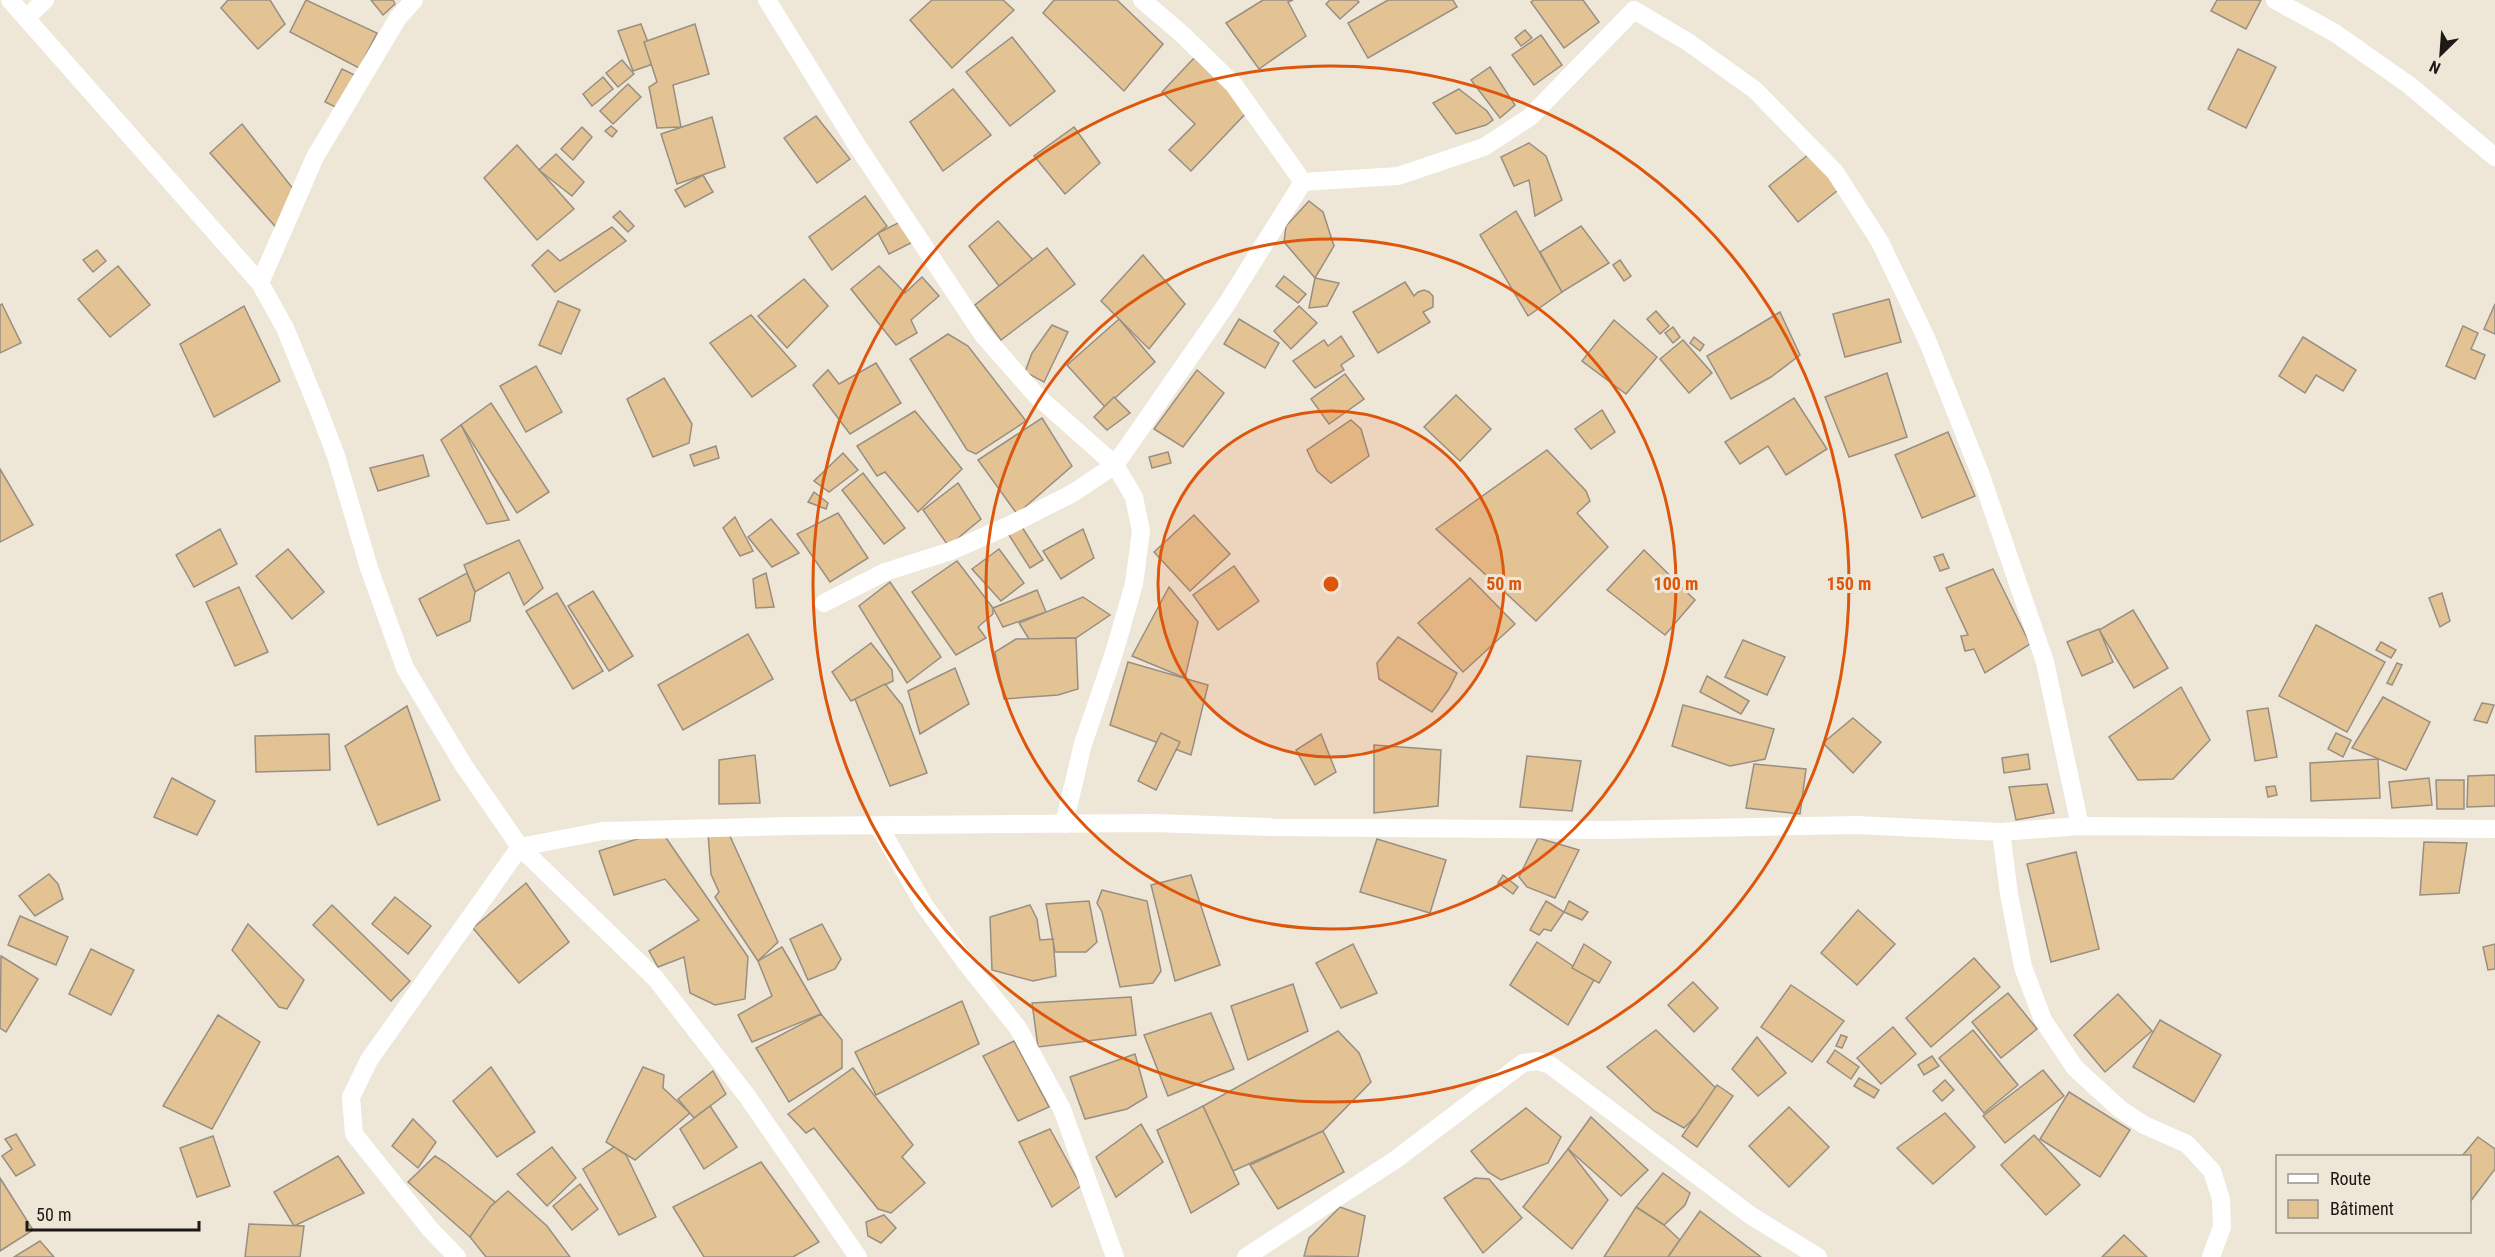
<svg xmlns="http://www.w3.org/2000/svg" width="2495" height="1257" viewBox="0 0 2495 1257" font-family="'Roboto Condensed',sans-serif">
	<style>
		.building { fill: #e3c394; stroke: #988f82; stroke-width: 1.5 }
		.lines { fill: none; stroke-linecap: round; stroke-linejoin: round }
		.street { stroke: #fff; stroke-width: 18 }
		.ring { fill: none; stroke: #de560c; stroke-width: 3 }
		.centre { fill: #de560c; stroke: #eee6d7; stroke-width: 3 }
		.ring-label { font-size: 18px; text-anchor: middle; font-weight: bold; fill: #de560c; stroke: #eee6d7; stroke-width: 6; stroke-linejoin: round; paint-order: stroke }
	</style>
	<rect width="100%" height="100%" fill="#eee6d7"/>
	<g class="building">
		<polygon points="228,0 270,0 285,24 258,49 221,8"/>
		<polygon points="306,0 377,33 359,68 290,32"/>
		<polygon points="371,0 393,0 395,4 383,15"/>
		<polygon points="932,0 1003,0 1014,10 952,68 910,20"/>
		<polygon points="1054,0 1117,0 1163,44 1124,91 1043,13"/>
		<polygon points="1263,0 1293,0 1288,2 1306,36 1259,69 1226,23"/>
		<polygon points="1330,0 1357,0 1359,2 1340,19 1326,4"/>
		<polygon points="1388,0 1453,0 1457,7 1368,58 1348,23"/>
		<polygon points="1534,0 1583,0 1599,22 1564,48 1531,2"/>
		<polygon points="2217,0 2261,0 2246,29 2211,11"/>
		<polygon points="641,24 656,63 633,71 618,31"/>
		<polygon points="695,24 709,74 673,85 681,127 657,128 649,87 657,82 644,42"/>
		<polygon points="1525,30 1532,38 1521,46 1515,38"/>
		<polygon points="1541,35 1562,65 1534,85 1512,55"/>
		<polygon points="1012,37 1055,91 1010,126 966,72"/>
		<polygon points="2238,49 2276,67 2246,128 2208,109"/>
		<polygon points="1194,58 1249,110 1191,171 1169,150 1195,124 1162,92"/>
		<polygon points="622,60 634,74 618,87 606,73"/>
		<polygon points="1490,67 1515,105 1500,118 1471,80"/>
		<polygon points="342,69 361,78 344,111 325,102"/>
		<polygon points="603,77 613,89 592,106 583,94"/>
		<polygon points="628,84 641,97 613,124 600,111"/>
		<polygon points="953,89 991,135 943,171 910,122"/>
		<polygon points="1459,89 1487,111 1493,120 1486,125 1456,134 1433,103"/>
		<polygon points="816,116 850,159 817,183 784,138"/>
		<polygon points="712,117 725,167 677,184 661,134"/>
		<polygon points="242,124 298,195 282,234 210,153"/>
		<polygon points="611,126 617,131 612,137 605,131"/>
		<polygon points="582,127 592,137 573,160 561,149"/>
		<polygon points="1074,127 1100,163 1065,194 1034,156"/>
		<polygon points="1529,143 1546,156 1562,200 1535,216 1529,180 1514,186 1501,157"/>
		<polygon points="517,145 574,209 537,240 484,178"/>
		<polygon points="1813,151 1842,187 1798,222 1769,186"/>
		<polygon points="556,154 584,182 572,196 539,170"/>
		<polygon points="703,175 713,192 685,207 675,190"/>
		<polygon points="865,196 887,226 832,270 809,237"/>
		<polygon points="1309,201 1323,212 1334,246 1315,278 1284,242 1286,226"/>
		<polygon points="620,211 634,226 628,232 613,217"/>
		<polygon points="1516,211 1562,292 1528,316 1480,235"/>
		<polygon points="904,220 915,241 889,254 878,233"/>
		<polygon points="998,221 1033,260 999,286 969,246"/>
		<polygon points="1581,226 1609,263 1562,292 1540,252"/>
		<polygon points="612,227 626,241 555,292 532,265 548,250 560,261"/>
		<polygon points="1047,248 1075,284 1001,340 975,305"/>
		<polygon points="97,250 106,261 93,272 83,260"/>
		<polygon points="1143,255 1185,304 1149,349 1101,301"/>
		<polygon points="1620,260 1631,276 1624,281 1613,265"/>
		<polygon points="118,266 150,305 110,337 78,299"/>
		<polygon points="879,266 905,293 922,277 939,296 911,320 917,333 896,345 851,289"/>
		<polygon points="1284,276 1306,294 1298,303 1276,286"/>
		<polygon points="1315,278 1339,283 1327,306 1309,308"/>
		<polygon points="804,279 828,306 787,348 758,316"/>
		<polygon points="1405,282 1414,296 1418,292 1424,290 1429,292 1433,296 1433,307 1423,312 1430,322 1378,353 1353,312"/>
		<polygon points="1889,299 1901,342 1845,357 1833,314"/>
		<polygon points="558,301 580,310 561,354 539,345"/>
		<polygon points="2,304 21,343 0,353 0,305"/>
		<polygon points="2495,304 2495,334 2484,329"/>
		<polygon points="244,306 280,381 214,417 180,344"/>
		<polygon points="1299,306 1317,323 1291,349 1274,331"/>
		<polygon points="1656,311 1669,326 1660,334 1647,319"/>
		<polygon points="1780,312 1800,355 1771,377 1731,399 1707,356"/>
		<polygon points="751,315 796,366 752,397 710,343"/>
		<polygon points="1119,319 1155,362 1105,407 1067,365"/>
		<polygon points="1239,319 1279,343 1265,368 1224,344"/>
		<polygon points="1614,320 1657,357 1626,394 1582,361"/>
		<polygon points="1052,325 1068,332 1044,382 1025,372 1032,353"/>
		<polygon points="2463,326 2478,333 2471,349 2485,355 2475,379 2446,366"/>
		<polygon points="1673,327 1680,337 1673,343 1665,333"/>
		<polygon points="948,334 968,346 1026,421 976,454 967,450 910,359"/>
		<polygon points="1341,336 1354,356 1341,365 1344,370 1315,388 1293,361 1324,340 1328,346"/>
		<polygon points="1694,337 1704,345 1700,351 1690,343"/>
		<polygon points="2303,337 2356,370 2343,391 2316,375 2305,393 2279,376"/>
		<polygon points="1683,340 1712,373 1689,393 1660,359"/>
		<polygon points="876,363 901,403 850,434 813,385 828,370 839,384"/>
		<polygon points="536,366 562,412 526,432 500,386"/>
		<polygon points="1197,370 1224,393 1183,447 1154,429"/>
		<polygon points="1887,373 1907,437 1849,457 1825,397"/>
		<polygon points="1345,374 1364,399 1329,424 1311,399"/>
		<polygon points="664,378 692,424 689,443 653,457 627,399"/>
		<polygon points="1456,395 1491,429 1460,461 1424,427"/>
		<polygon points="1114,397 1130,413 1107,430 1094,417"/>
		<polygon points="1794,398 1827,449 1786,475 1768,446 1740,464 1725,442"/>
		<polygon points="491,403 549,492 517,513 461,425"/>
		<polygon points="1602,410 1615,432 1591,449 1575,429"/>
		<polygon points="915,411 962,469 918,512 885,472 877,476 857,446"/>
		<polygon points="1042,418 1072,466 1017,514 978,460"/>
		<polygon points="1351,420 1361,429 1369,456 1331,483 1317,471 1307,450"/>
		<polygon points="461,425 509,520 487,524 441,440"/>
		<polygon points="1948,432 1975,496 1922,518 1895,455"/>
		<polygon points="716,446 719,458 694,466 690,455"/>
		<polygon points="1547,450 1586,491 1590,501 1577,513 1608,547 1536,621 1436,529"/>
		<polygon points="1168,452 1171,463 1152,468 1149,457"/>
		<polygon points="843,453 858,470 829,492 814,481"/>
		<polygon points="423,455 429,476 378,491 370,468"/>
		<polygon points="0,469 33,525 0,542"/>
		<polygon points="863,473 905,528 884,544 842,490"/>
		<polygon points="958,483 981,519 952,543 947,544 923,510"/>
		<polygon points="814,492 828,503 826,509 808,502"/>
		<polygon points="838,513 868,558 830,582 797,534"/>
		<polygon points="1194,515 1230,554 1190,591 1154,552"/>
		<polygon points="735,517 753,551 740,556 723,528"/>
		<polygon points="771,519 799,553 772,567 748,537"/>
		<polygon points="1020,524 1043,560 1030,568 1007,532"/>
		<polygon points="220,529 237,564 194,587 176,555"/>
		<polygon points="1083,529 1094,558 1061,579 1043,551"/>
		<polygon points="519,540 543,588 524,605 509,572 475,592 464,565"/>
		<polygon points="288,549 324,592 292,619 256,576"/>
		<polygon points="999,549 1024,583 1001,601 972,569"/>
		<polygon points="1644,550 1695,600 1665,635 1607,590"/>
		<polygon points="1943,554 1949,568 1940,571 1934,557"/>
		<polygon points="957,561 993,608 993,614 978,627 986,638 956,655 912,592"/>
		<polygon points="1234,566 1259,601 1218,630 1193,595"/>
		<polygon points="1993,569 2030,644 1985,673 1974,649 1965,651 1961,636 1968,635 1946,588"/>
		<polygon points="467,573 475,592 470,621 437,636 419,599"/>
		<polygon points="766,573 774,607 756,608 753,579"/>
		<polygon points="1470,578 1515,624 1463,672 1418,623"/>
		<polygon points="890,582 941,657 907,683 859,606"/>
		<polygon points="239,587 268,652 235,666 206,602"/>
		<polygon points="1169,587 1198,622 1185,678 1132,656"/>
		<polygon points="1037,590 1046,612 1003,627 993,608"/>
		<polygon points="593,591 633,656 609,671 568,606"/>
		<polygon points="557,593 603,671 573,689 526,611"/>
		<polygon points="2442,593 2450,621 2440,627 2429,598"/>
		<polygon points="1083,597 1110,615 1076,638 1029,639 1019,623"/>
		<polygon points="2133,610 2168,668 2134,688 2099,630"/>
		<polygon points="2316,625 2385,662 2347,732 2279,696"/>
		<polygon points="2099,629 2113,662 2082,676 2067,642"/>
		<polygon points="748,634 773,679 683,730 658,685"/>
		<polygon points="1398,637 1457,673 1449,689 1432,712 1379,679 1377,663"/>
		<polygon points="1076,638 1078,689 1058,695 1004,699 995,652 1016,639"/>
		<polygon points="1743,640 1785,657 1767,695 1725,677"/>
		<polygon points="2381,642 2396,650 2391,658 2376,650"/>
		<polygon points="871,643 892,670 893,681 851,701 832,672"/>
		<polygon points="1128,662 1208,685 1191,755 1110,725"/>
		<polygon points="2397,663 2402,665 2392,685 2387,683"/>
		<polygon points="955,668 969,704 920,734 908,691"/>
		<polygon points="1707,676 1749,701 1741,714 1700,692"/>
		<polygon points="885,684 902,705 927,773 890,786 855,699"/>
		<polygon points="2181,687 2210,740 2173,779 2138,780 2109,737"/>
		<polygon points="2383,697 2430,722 2406,770 2352,748"/>
		<polygon points="2482,703 2494,705 2487,723 2474,720"/>
		<polygon points="1683,705 1774,729 1765,759 1730,766 1672,746"/>
		<polygon points="407,706 440,800 378,825 345,746"/>
		<polygon points="2268,708 2277,757 2255,761 2247,711"/>
		<polygon points="1853,718 1881,742 1853,773 1823,743"/>
		<polygon points="1161,733 1180,742 1156,790 1138,781"/>
		<polygon points="2336,733 2351,740 2343,757 2328,749"/>
		<polygon points="329,734 330,770 256,772 255,736"/>
		<polygon points="1321,734 1336,772 1315,785 1296,750"/>
		<polygon points="1374,745 1441,750 1438,806 1374,813"/>
		<polygon points="2028,754 2030,769 2004,773 2002,758"/>
		<polygon points="755,755 760,803 719,804 719,760"/>
		<polygon points="1527,756 1581,761 1572,811 1520,807"/>
		<polygon points="2378,759 2380,798 2311,801 2310,763"/>
		<polygon points="1754,764 1806,769 1800,814 1746,808"/>
		<polygon points="2495,775 2495,806 2467,807 2468,776"/>
		<polygon points="172,778 215,801 197,835 154,817"/>
		<polygon points="2429,778 2432,805 2392,808 2389,782"/>
		<polygon points="2436,780 2464,780 2464,809 2437,809"/>
		<polygon points="2047,784 2054,813 2016,820 2009,787"/>
		<polygon points="2275,786 2277,795 2268,797 2266,787"/>
		<polygon points="708,833 729,834 778,942 758,961 715,897 719,892 711,874"/>
		<polygon points="664,835 748,957 745,999 715,1005 690,993 684,957 658,967 649,951 699,920 665,879 614,895 599,851 637,839"/>
		<polygon points="1538,838 1579,850 1555,898 1527,887 1519,877"/>
		<polygon points="1377,839 1446,860 1430,913 1360,892"/>
		<polygon points="2424,842 2467,843 2459,893 2420,895"/>
		<polygon points="2076,852 2099,949 2051,962 2027,864"/>
		<polygon points="49,874 58,884 63,899 35,916 19,896"/>
		<polygon points="1191,875 1220,965 1175,981 1151,885"/>
		<polygon points="1503,875 1518,887 1513,894 1498,883"/>
		<polygon points="526,883 569,942 519,983 473,928"/>
		<polygon points="1102,890 1147,901 1161,971 1153,983 1120,987 1102,912 1097,903"/>
		<polygon points="395,897 431,926 408,954 372,924"/>
		<polygon points="1089,901 1097,942 1086,952 1055,952 1046,904"/>
		<polygon points="1546,901 1564,912 1551,931 1544,929 1539,935 1530,930"/>
		<polygon points="1569,901 1588,912 1582,920 1564,912"/>
		<polygon points="332,905 410,981 391,1001 313,925"/>
		<polygon points="1030,905 1037,919 1040,940 1053,939 1056,976 1033,981 992,970 990,917"/>
		<polygon points="1858,910 1895,944 1857,985 1821,953"/>
		<polygon points="20,916 68,937 56,965 8,945"/>
		<polygon points="248,924 304,980 287,1009 279,1007 232,950"/>
		<polygon points="822,924 841,959 835,969 808,980 790,939"/>
		<polygon points="1537,942 1594,980 1568,1025 1510,985"/>
		<polygon points="1353,944 1377,993 1341,1008 1316,963"/>
		<polygon points="1584,944 1611,962 1599,983 1572,968"/>
		<polygon points="2495,944 2495,969 2488,970 2483,947"/>
		<polygon points="782,947 821,1014 752,1042 738,1015 772,996 758,961"/>
		<polygon points="91,949 134,970 111,1015 69,994"/>
		<polygon points="1,956 38,979 6,1032 0,1028"/>
		<polygon points="1974,958 2000,987 1931,1047 1906,1018"/>
		<polygon points="1693,982 1718,1008 1694,1032 1668,1005"/>
		<polygon points="1293,984 1308,1031 1248,1060 1231,1006"/>
		<polygon points="1791,985 1844,1021 1812,1062 1761,1027"/>
		<polygon points="2008,993 2037,1029 2001,1058 1972,1022"/>
		<polygon points="2118,994 2152,1031 2105,1072 2074,1035"/>
		<polygon points="1131,997 1136,1035 1038,1047 1032,1003"/>
		<polygon points="962,1001 979,1044 876,1095 855,1052"/>
		<polygon points="1211,1013 1234,1069 1168,1096 1144,1035"/>
		<polygon points="821,1014 842,1040 842,1068 789,1102 756,1048"/>
		<polygon points="218,1015 260,1042 212,1129 163,1106"/>
		<polygon points="2160,1020 2221,1055 2194,1102 2133,1067"/>
		<polygon points="1893,1027 1916,1054 1881,1084 1857,1058"/>
		<polygon points="1656,1030 1720,1092 1684,1128 1654,1111 1607,1067"/>
		<polygon points="1973,1030 2018,1085 1984,1113 1939,1058"/>
		<polygon points="1338,1031 1359,1053 1371,1082 1323,1131 1233,1171 1203,1106"/>
		<polygon points="1841,1035 1847,1037 1842,1048 1836,1046"/>
		<polygon points="1757,1037 1786,1073 1758,1096 1732,1069"/>
		<polygon points="1014,1041 1049,1107 1018,1121 983,1056"/>
		<polygon points="1835,1050 1859,1067 1851,1079 1827,1062"/>
		<polygon points="1135,1054 1147,1097 1127,1109 1085,1119 1070,1077"/>
		<polygon points="1932,1056 1939,1066 1924,1075 1918,1065"/>
		<polygon points="491,1067 535,1132 497,1157 453,1101"/>
		<polygon points="643,1067 664,1075 663,1088 690,1113 635,1160 606,1142"/>
		<polygon points="853,1068 913,1145 902,1157 925,1183 891,1213 878,1209 814,1128 806,1133 788,1114"/>
		<polygon points="2043,1070 2064,1096 2005,1143 1983,1116"/>
		<polygon points="713,1071 726,1094 694,1118 678,1099"/>
		<polygon points="1859,1078 1879,1090 1874,1098 1854,1086"/>
		<polygon points="1945,1080 1954,1090 1942,1101 1933,1091"/>
		<polygon points="1717,1085 1733,1096 1697,1147 1682,1136"/>
		<polygon points="2069,1092 2130,1130 2100,1177 2040,1139"/>
		<polygon points="710,1106 737,1147 704,1169 680,1129"/>
		<polygon points="1203,1106 1239,1184 1191,1213 1157,1130"/>
		<polygon points="1789,1107 1829,1147 1789,1187 1749,1146"/>
		<polygon points="1526,1108 1561,1137 1548,1163 1501,1180 1488,1172 1471,1151"/>
		<polygon points="1945,1113 1975,1147 1933,1184 1897,1148"/>
		<polygon points="1591,1117 1648,1170 1621,1196 1568,1149"/>
		<polygon points="413,1119 436,1142 418,1168 392,1146"/>
		<polygon points="1141,1124 1163,1162 1116,1197 1096,1157"/>
		<polygon points="1050,1129 1081,1186 1052,1207 1019,1142"/>
		<polygon points="1323,1131 1344,1172 1278,1209 1250,1165"/>
		<polygon points="16,1134 35,1165 16,1176 2,1156 12,1149 5,1139"/>
		<polygon points="2034,1135 2080,1185 2046,1215 2001,1165"/>
		<polygon points="213,1136 230,1186 197,1197 180,1148"/>
		<polygon points="2478,1137 2495,1149 2495,1169 2470,1202 2470,1156 2462,1156"/>
		<polygon points="552,1147 576,1178 547,1206 517,1174"/>
		<polygon points="614,1147 626,1155 656,1217 619,1235 583,1169"/>
		<polygon points="1568,1149 1608,1200 1572,1249 1523,1207"/>
		<polygon points="338,1156 364,1193 294,1226 274,1192"/>
		<polygon points="435,1156 446,1163 495,1202 470,1237 408,1182"/>
		<polygon points="761,1162 819,1242 793,1257 704,1257 673,1207"/>
		<polygon points="1663,1173 1690,1193 1685,1205 1664,1225 1636,1207"/>
		<polygon points="0,1178 33,1230 0,1251"/>
		<polygon points="1475,1178 1489,1179 1522,1218 1483,1253 1444,1198"/>
		<polygon points="580,1184 598,1209 572,1230 553,1206"/>
		<polygon points="508,1191 547,1226 570,1257 486,1257 470,1237 490,1207"/>
		<polygon points="1340,1207 1365,1216 1358,1257 1304,1256 1309,1238"/>
		<polygon points="1636,1207 1664,1225 1680,1240 1668,1257 1604,1257"/>
		<polygon points="1700,1211 1761,1257 1668,1257"/>
		<polygon points="884,1215 896,1228 881,1243 868,1236 866,1222"/>
		<polygon points="249,1224 304,1226 300,1257 245,1257"/>
		<polygon points="2124,1235 2147,1257 2102,1257"/>
		<polygon points="40,1241 54,1257 14,1257"/>
	</g>
	<g class="lines">
		<g class="street">
			<polyline points="10,0 260,283 285,328 317,406 336,456 369,568 405,668 464,766 520,847 656,979 747,1096 858,1257"/>
			<polyline points="767,0 858,147 983,335 1036,395 1115,465 1073,493 1010,525 951,551 885,572 824,603"/>
			<polyline points="1142,0 1182,34 1234,85 1303,182"/>
			<polyline points="2275,0 2335,33 2409,85 2495,157"/>
			<polyline points="26,18 45,0"/>
			<polyline points="260,283 315,157 398,18 414,0"/>
			<polyline points="1064,824 1083,744 1114,653 1134,584 1141,531 1134,497 1115,465 1226,305 1303,182 1398,176 1484,147 1530,117 1634,10 1688,42 1755,90 1835,172 1880,242 1927,340 1980,473 2045,662 2080,826"/>
			<polyline points="879,826 924,905 966,963 1018,1028 1062,1109 1115,1257"/>
			<polyline points="2001,832 2009,894 2023,967 2043,1020 2075,1068 2120,1109 2144,1125 2187,1144 2212,1171 2221,1199 2222,1227 2211,1257"/>
			<polyline points="457,1257 430,1229 354,1134 351,1097 369,1060 520,847 603,831 788,826 1152,823 1272,827 1607,830 1857,825 2001,832 2080,826 2495,829"/>
			<polyline points="1246,1257 1395,1160 1523,1063 1538,1061 1550,1065 1750,1215 1818,1257"/>
		</g>
	</g>
	<circle cx="1331" cy="584" r="173" fill="#de560c" fill-opacity=".12"/>
	<g class="ring">
		<circle cx="1331" cy="584" r="173"/>
		<circle cx="1331" cy="584" r="345"/>
		<circle cx="1331" cy="584" r="518"/>
	</g>
	<circle cx="1331" cy="584" r="9" class="centre"/>
	<g class="ring-label">
		<text x="1504" y="590">50 m</text>
		<text x="1676" y="590">100 m</text>
		<text x="1849" y="590">150 m</text>
	</g>
	<rect x="2276" y="1155" width="195" height="78" fill="#eee6d7" stroke="#9a9489" stroke-width="1.5"/>
	<rect x="2288" y="1174" width="30" height="9" fill="#ffffff" stroke="#9a9489" stroke-width="1.5"/>
	<text x="2330" y="1185" font-size="18" fill="#1d1a15">Route</text>
	<rect x="2288" y="1200" width="30" height="18" fill="#e3c394" stroke="#9a9489" stroke-width="1.5"/>
	<text x="2330" y="1215" font-size="18" fill="#1d1a15">Bâtiment</text>
	<g transform="translate(2441 54) rotate(205)" stroke="#eee6d7" stroke-width="4.5" paint-order="stroke">
	<path d="M0-4.5L10 22L0 15L-10 22Z" fill="#1d1a15"/>
	<text y="-9" font-size="16" font-weight="bold" text-anchor="middle" fill="#1d1a15">N</text>
	</g>
	<path d="M27 1221v9h172v-9" fill="none" stroke="#1d1a15" stroke-width="3"/>
	<text x="36" y="1221" font-size="18" fill="#1d1a15" stroke="#eee6d7" stroke-width="4.5" paint-order="stroke">50 m</text>
</svg>
